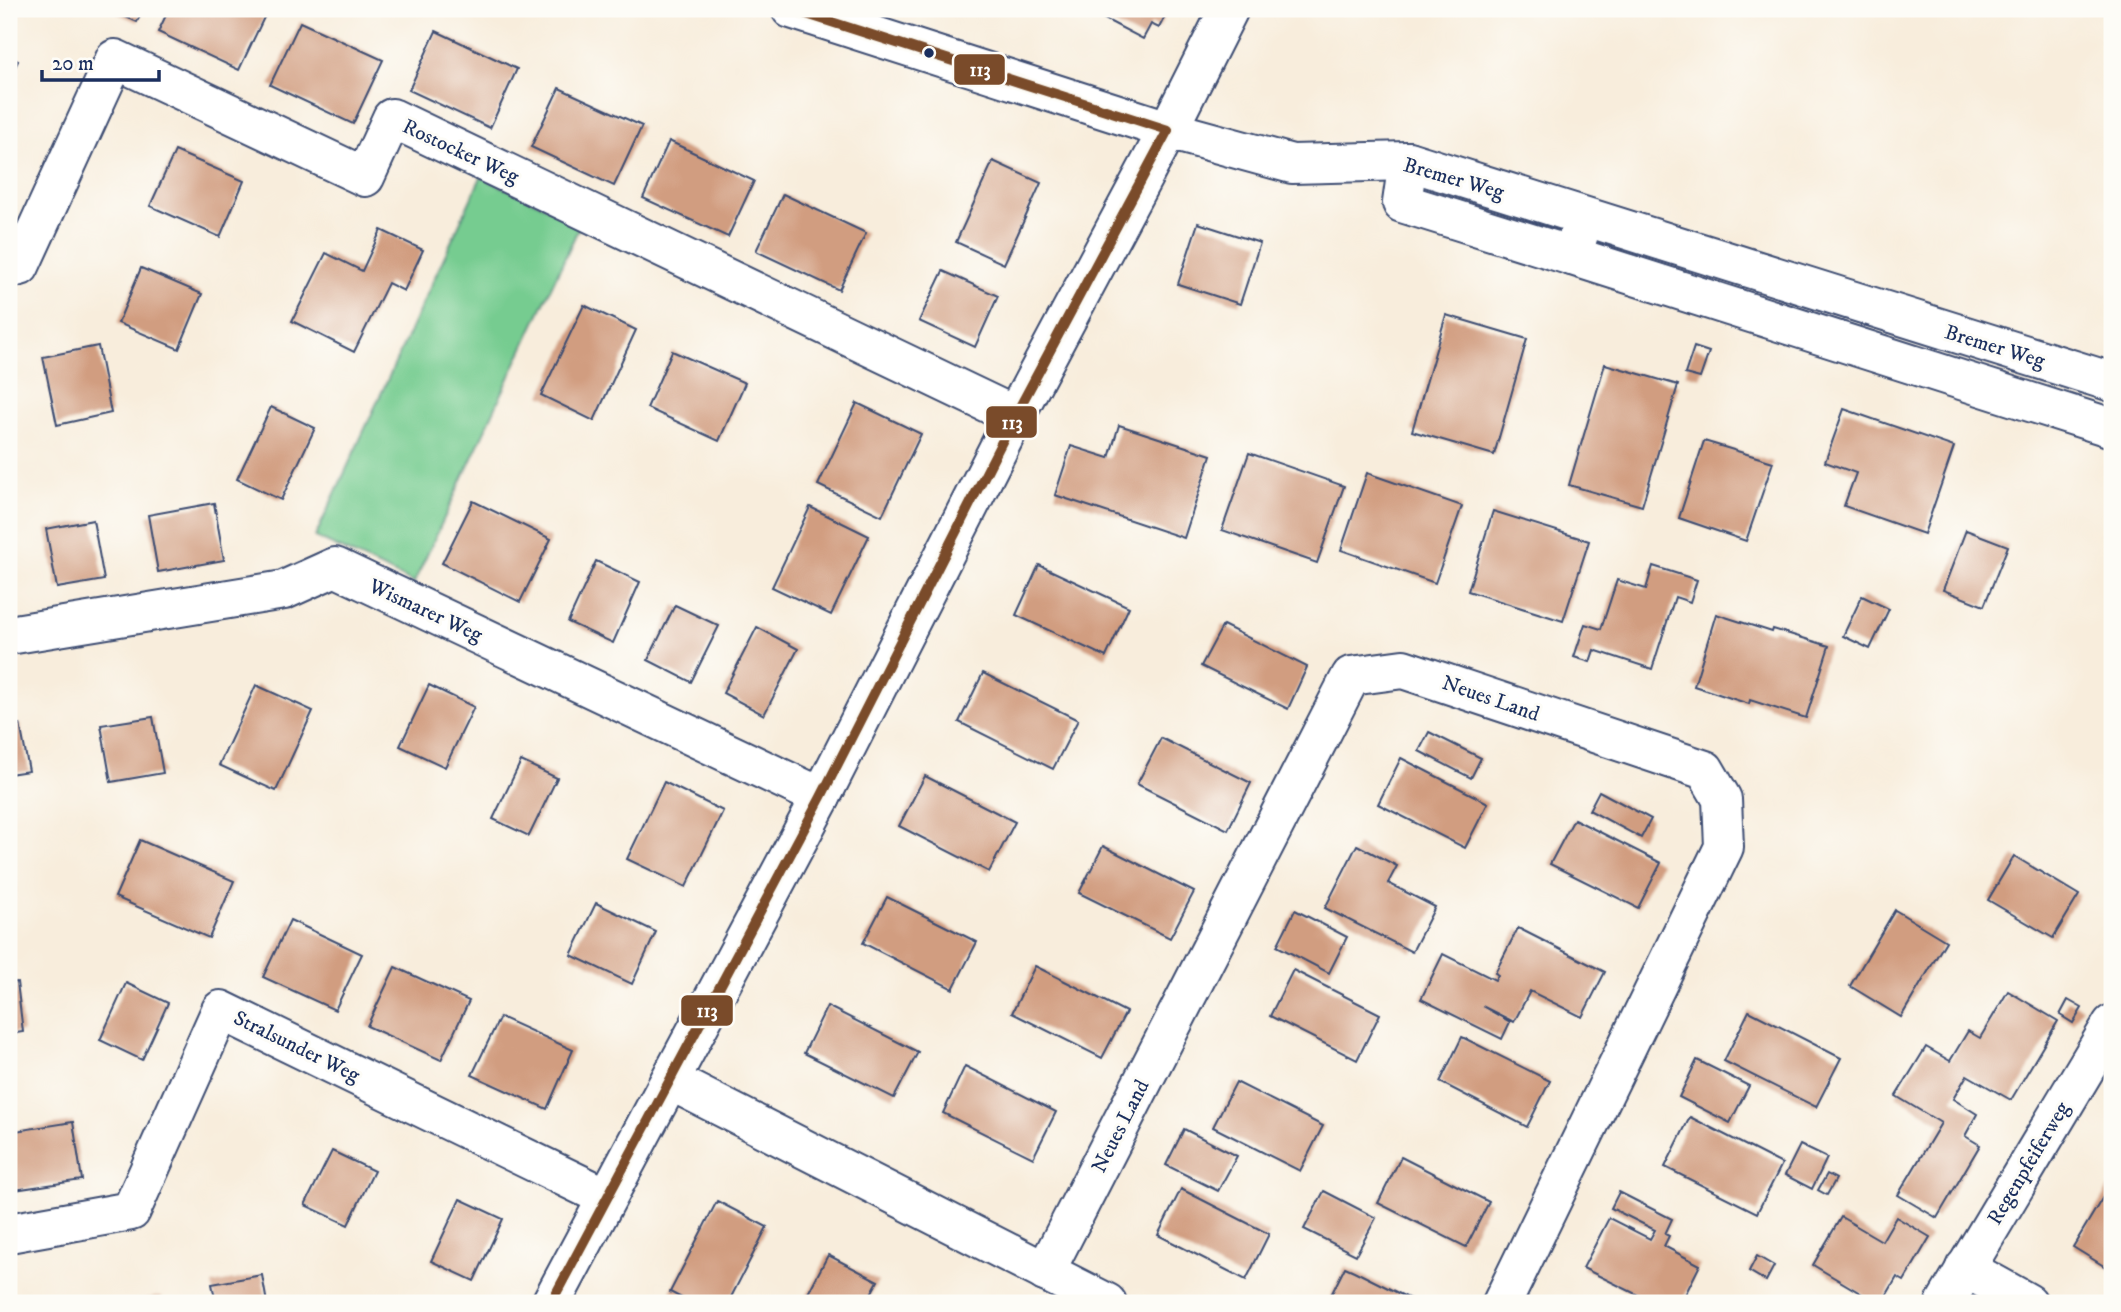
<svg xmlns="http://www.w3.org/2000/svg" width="2121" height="1312" viewBox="0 0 2121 1312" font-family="'IM FELL DW Pica',serif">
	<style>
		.green { fill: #76cc90; stroke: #487e77; stroke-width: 2 }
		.building { fill: #d19d80 }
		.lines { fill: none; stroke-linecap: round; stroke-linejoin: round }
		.minor-casing { stroke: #3c4c71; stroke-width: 42 }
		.minor { stroke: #fff; stroke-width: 38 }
		.bus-1-casing { stroke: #fdfcf7; stroke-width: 16 }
		.bus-1 { stroke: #7a4b2a; stroke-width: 10 }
		.bus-dot { fill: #1b2f5e; stroke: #fdfcf7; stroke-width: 2.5 }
		.labels { text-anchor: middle; stroke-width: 6; stroke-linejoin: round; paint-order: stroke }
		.street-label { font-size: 21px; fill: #1b2f5e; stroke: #fdfcf7 }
		.line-badge { stroke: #fdfcf7; stroke-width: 2.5 }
		.badge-label { font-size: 19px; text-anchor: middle; font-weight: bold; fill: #fff }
	</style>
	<rect width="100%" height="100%" fill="#fdfcf7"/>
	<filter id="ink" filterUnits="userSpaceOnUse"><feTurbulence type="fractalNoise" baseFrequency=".0143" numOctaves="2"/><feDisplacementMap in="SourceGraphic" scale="14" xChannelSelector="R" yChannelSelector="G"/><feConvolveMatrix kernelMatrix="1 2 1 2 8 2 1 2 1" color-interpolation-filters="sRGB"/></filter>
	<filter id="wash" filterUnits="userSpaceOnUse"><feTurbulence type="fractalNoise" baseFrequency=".00686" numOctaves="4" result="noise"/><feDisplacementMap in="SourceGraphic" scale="28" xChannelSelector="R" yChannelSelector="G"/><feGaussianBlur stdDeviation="1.57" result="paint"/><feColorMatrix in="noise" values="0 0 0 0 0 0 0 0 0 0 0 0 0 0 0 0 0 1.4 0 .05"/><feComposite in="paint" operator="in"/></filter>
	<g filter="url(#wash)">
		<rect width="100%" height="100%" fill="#f8eddc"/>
		<polygon class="green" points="481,177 581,223 414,583 315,537"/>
		<g id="blocks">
			<g class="building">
				<polygon points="108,9 143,9 137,22"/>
				<polygon points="169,9 268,9 239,70 158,32"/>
				<polygon points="1103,9 1160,9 1167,12 1159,28 1151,24 1143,39 1099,16"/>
				<polygon points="300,22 383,60 353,124 270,85"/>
				<polygon points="436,31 517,69 490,128 409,90"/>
				<polygon points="9,56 18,61 9,80"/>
				<polygon points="559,88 642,126 614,186 531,147"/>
				<polygon points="669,141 754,181 728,237 643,198"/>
				<polygon points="175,151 244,181 220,237 150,206"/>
				<polygon points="993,161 1041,183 1004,264 956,242"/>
				<polygon points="783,194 866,233 839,290 756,251"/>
				<polygon points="1198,223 1260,243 1240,304 1178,284"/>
				<polygon points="381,230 423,250 404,291 388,283 354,352 292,321 326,253 362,271"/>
				<polygon points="141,268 202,294 179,349 118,323"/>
				<polygon points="943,271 998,296 975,347 919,321"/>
				<polygon points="584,305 636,330 594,421 541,395"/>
				<polygon points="1446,315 1527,339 1494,455 1412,431"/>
				<polygon points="98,346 111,413 57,425 43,357"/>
				<polygon points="1694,347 1709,352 1700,378 1685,374"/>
				<polygon points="672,351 745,383 719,441 647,408"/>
				<polygon points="1605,364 1678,385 1642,506 1569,485"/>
				<polygon points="857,403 921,434 882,516 818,485"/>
				<polygon points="271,407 315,428 281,500 237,479"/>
				<polygon points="1844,409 1954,447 1924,534 1844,506 1856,473 1825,462"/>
				<polygon points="1119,425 1211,455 1184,538 1055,495 1071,446 1109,458"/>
				<polygon points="1704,441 1773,462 1746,541 1679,518"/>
				<polygon points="1249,453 1344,486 1317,563 1222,530"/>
				<polygon points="1367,473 1462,506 1435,583 1341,550"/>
				<polygon points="473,501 551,539 520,602 442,563"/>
				<polygon points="214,503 224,560 158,572 148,515"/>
				<polygon points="810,507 869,536 831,615 772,587"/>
				<polygon points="1493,511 1589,541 1563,621 1468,591"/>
				<polygon points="93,520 104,580 57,588 46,529"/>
				<polygon points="1966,530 2008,546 1984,606 1943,590"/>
				<polygon points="596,561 640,582 613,643 568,622"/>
				<polygon points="1039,565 1129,607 1106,657 1016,615"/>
				<polygon points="1653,566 1697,580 1690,602 1675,597 1652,669 1594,650 1590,662 1574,657 1585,624 1601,629 1617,580 1646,589"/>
				<polygon points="1862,596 1889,609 1870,649 1843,636"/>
				<polygon points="675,605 719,626 691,682 648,660"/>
				<polygon points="1716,614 1772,632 1773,629 1829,646 1806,718 1750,700 1749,704 1694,686"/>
				<polygon points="1223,625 1307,667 1288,709 1201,666"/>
				<polygon points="757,627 798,649 764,715 723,693"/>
				<polygon points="983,673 1078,720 1053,769 959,722"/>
				<polygon points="256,685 313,711 276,791 219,765"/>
				<polygon points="429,685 474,707 445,767 400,746"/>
				<polygon points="153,717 163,773 111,782 101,725"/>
				<polygon points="20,724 29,771 9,774 9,726"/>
				<polygon points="1429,732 1481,758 1471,778 1419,751"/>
				<polygon points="1161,738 1251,783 1228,830 1137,784"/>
				<polygon points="1401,758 1488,803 1465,848 1378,804"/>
				<polygon points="521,761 557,778 529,836 493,819"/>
				<polygon points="925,776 1015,822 989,872 899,826"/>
				<polygon points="664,782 723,811 686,887 627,859"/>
				<polygon points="1599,791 1651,819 1641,838 1589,810"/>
				<polygon points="1574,819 1661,863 1638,908 1550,864"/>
				<polygon points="140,840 234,881 209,938 115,897"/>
				<polygon points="1357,845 1397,866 1388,883 1435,907 1412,952 1325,908"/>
				<polygon points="1103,846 1194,892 1170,938 1079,893"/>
				<polygon points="9,855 16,891 9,892"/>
				<polygon points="2014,856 2079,895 2053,938 1988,900"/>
				<polygon points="887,897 977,942 953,989 863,943"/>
				<polygon points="596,903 656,932 632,984 571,955"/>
				<polygon points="1295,910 1347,937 1329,973 1277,946"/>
				<polygon points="1895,910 1946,941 1901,1017 1850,986"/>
				<polygon points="290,920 362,954 335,1010 263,977"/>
				<polygon points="1518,928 1605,972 1582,1017 1530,991 1514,1022 1482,1006 1510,1022 1502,1039 1421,999 1443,954 1495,980 1498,975 1495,973"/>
				<polygon points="1035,966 1126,1012 1102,1058 1012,1013"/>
				<polygon points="395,967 469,1001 441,1060 367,1026"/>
				<polygon points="1293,970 1380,1014 1357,1060 1270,1016"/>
				<polygon points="17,982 23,1032 9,1034 9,983"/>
				<polygon points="126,983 168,1003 142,1060 100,1040"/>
				<polygon points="2008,991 2058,1021 2011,1100 1967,1075 1953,1099 1977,1114 1965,1136 1980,1145 1937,1218 1898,1195 1941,1123 1896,1096 1926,1047 1950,1061 1968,1031 1980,1038"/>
				<polygon points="2068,1000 2082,1008 2073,1023 2060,1015"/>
				<polygon points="827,1006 918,1052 894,1098 804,1053"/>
				<polygon points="1749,1011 1841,1058 1816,1107 1724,1061"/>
				<polygon points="500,1017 573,1050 547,1109 472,1075"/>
				<polygon points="1462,1037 1550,1081 1527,1127 1440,1082"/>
				<polygon points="1697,1060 1749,1086 1730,1123 1679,1097"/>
				<polygon points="965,1066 1056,1112 1033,1158 943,1113"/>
				<polygon points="1236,1082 1323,1126 1300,1171 1213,1127"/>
				<polygon points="1690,1117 1782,1164 1757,1213 1665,1167"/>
				<polygon points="73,1122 82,1180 14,1190 9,1157 9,1132"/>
				<polygon points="1184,1129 1237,1156 1218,1191 1166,1165"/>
				<polygon points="1800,1145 1827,1158 1812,1189 1785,1175"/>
				<polygon points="332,1151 374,1171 348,1225 305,1205"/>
				<polygon points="1401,1157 1489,1202 1466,1247 1378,1203"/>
				<polygon points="1827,1174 1836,1179 1827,1195 1818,1190"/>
				<polygon points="2112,1182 2112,1271 2073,1247"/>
				<polygon points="1181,1189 1269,1234 1246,1280 1158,1235"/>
				<polygon points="1324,1191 1376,1218 1356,1255 1304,1229"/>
				<polygon points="1619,1192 1672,1219 1665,1234 1669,1236 1664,1246 1700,1265 1681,1303 1654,1303 1583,1268 1609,1218 1650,1239 1655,1230 1611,1208"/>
				<polygon points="460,1199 503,1219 474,1281 431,1261"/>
				<polygon points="717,1201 767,1227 728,1303 691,1303 670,1292"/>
				<polygon points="1841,1217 1882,1241 1896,1217 1930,1237 1904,1281 1897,1277 1882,1303 1877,1303 1813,1265"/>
				<polygon points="828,1255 878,1281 866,1303 803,1303"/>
				<polygon points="1757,1256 1774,1266 1766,1281 1749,1271"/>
				<polygon points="1345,1267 1354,1271 1418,1303 1327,1303"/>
				<polygon points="262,1275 267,1303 216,1303 212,1284"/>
				<polygon points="161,1296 162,1303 126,1303 126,1302"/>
			</g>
		</g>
	</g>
	<g filter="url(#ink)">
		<use href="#blocks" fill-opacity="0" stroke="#3c4c71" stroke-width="2"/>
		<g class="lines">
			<defs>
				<g id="minor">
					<polyline points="791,9 1168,130 1292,164 1408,161 2112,382"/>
					<polyline points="1408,161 1402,203 1572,256"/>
					<polyline points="1584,218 1572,256 2112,428"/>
					<polyline points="9,269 20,266 115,59 365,177 392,118 1015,416"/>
					<polyline points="9,635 284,590 335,567 821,797"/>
					<polyline points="671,1081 1107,1303"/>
					<polyline points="9,1233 131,1211 221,1010 606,1197"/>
					<polyline points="1965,1268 2028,1303"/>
					<polyline points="1045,1272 1351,676 1403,669 1705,770 1722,799 1724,847 1502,1303"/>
					<polyline points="551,1303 821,797 1015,416 1168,130 1229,9"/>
					<polyline points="1945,1303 2112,1024"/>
				</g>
			</defs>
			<use href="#minor" class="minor-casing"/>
			<use href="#minor" class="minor"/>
			<defs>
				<g id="bus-1">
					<polyline points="791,9 1168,130"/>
					<polyline points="551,1303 821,797 1015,416 1168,130"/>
				</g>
			</defs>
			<use href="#bus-1" class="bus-1-casing"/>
			<use href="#bus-1" class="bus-1"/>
		</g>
	</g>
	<circle class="bus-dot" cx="929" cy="53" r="6"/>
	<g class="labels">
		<g class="street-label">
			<text transform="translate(461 151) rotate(25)" y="7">Rostocker Weg</text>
			<text transform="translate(1454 178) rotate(16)" y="7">Bremer Weg</text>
			<text transform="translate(1995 346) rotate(17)" y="7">Bremer Weg</text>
			<text transform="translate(426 610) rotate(25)" y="7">Wismarer Weg</text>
			<text transform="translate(1491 698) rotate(19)" y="7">Neues Land</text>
			<text transform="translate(297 1046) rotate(26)" y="7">Stralsunder Weg</text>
			<text transform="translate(1120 1126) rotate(-63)" y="7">Neues Land</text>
			<text transform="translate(2028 1163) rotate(-59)" y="7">Regenpfeiferweg</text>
		</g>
	</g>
	<g class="line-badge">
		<rect x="953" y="53" width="53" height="33" rx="7" fill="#7a4b2a"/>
		<rect x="985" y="405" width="53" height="34" rx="7" fill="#7a4b2a"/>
		<rect x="680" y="994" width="54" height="33" rx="7" fill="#7a4b2a"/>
	</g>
	<g class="badge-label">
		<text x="980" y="76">113</text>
		<text x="1012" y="429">113</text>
		<text x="707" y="1017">113</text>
	</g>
	<rect width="2121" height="1312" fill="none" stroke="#fdfcf7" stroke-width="35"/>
	<path d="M42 70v10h117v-10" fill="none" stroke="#1b2f5e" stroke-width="3.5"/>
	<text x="52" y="70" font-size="21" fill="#1b2f5e" stroke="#fdfcf7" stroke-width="5" paint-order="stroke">20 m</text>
</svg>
